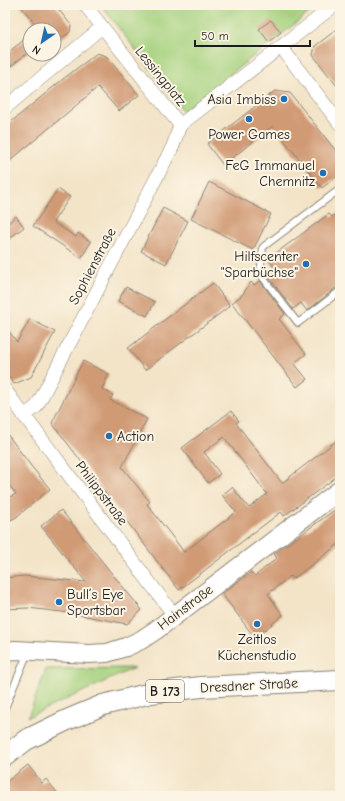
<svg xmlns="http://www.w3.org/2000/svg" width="345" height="801" viewBox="0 0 345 801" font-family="'Comic Neue',sans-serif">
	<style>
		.green { fill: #a6d27f; stroke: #61774e }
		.building { fill: #d09a75 }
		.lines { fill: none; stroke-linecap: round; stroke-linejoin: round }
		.lane-casing { stroke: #888072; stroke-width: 8 }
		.street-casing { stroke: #888072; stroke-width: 14 }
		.secondary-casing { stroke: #888072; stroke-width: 20 }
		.primary-casing { stroke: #888072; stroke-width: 22 }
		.lane { stroke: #fff; stroke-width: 6 }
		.street { stroke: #fff; stroke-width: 13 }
		.secondary { stroke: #fff; stroke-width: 18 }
		.primary { stroke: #fff; stroke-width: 20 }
		.poi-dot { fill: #1f6fb2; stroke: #fcf5e5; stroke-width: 1.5 }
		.labels { text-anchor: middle; stroke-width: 4; stroke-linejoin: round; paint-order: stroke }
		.shield { fill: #fcf5e5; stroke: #5f5d58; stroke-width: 1 }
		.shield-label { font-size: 13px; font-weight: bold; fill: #1c1c1c }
		.street-label { font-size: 14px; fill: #1c1c1c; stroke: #fcf5e5 }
		.poi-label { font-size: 14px; fill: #1c1c1c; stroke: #fcf5e5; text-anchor: end }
	</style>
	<rect width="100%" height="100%" fill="#fcf5e5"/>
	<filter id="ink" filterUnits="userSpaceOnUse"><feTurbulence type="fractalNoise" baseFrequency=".025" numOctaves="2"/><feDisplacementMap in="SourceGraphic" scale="8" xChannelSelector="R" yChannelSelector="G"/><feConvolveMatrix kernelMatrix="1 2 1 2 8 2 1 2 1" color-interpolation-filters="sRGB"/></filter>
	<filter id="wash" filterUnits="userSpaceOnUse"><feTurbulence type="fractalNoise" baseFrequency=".012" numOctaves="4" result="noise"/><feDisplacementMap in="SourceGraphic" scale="16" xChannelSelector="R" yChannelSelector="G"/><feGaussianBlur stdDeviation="0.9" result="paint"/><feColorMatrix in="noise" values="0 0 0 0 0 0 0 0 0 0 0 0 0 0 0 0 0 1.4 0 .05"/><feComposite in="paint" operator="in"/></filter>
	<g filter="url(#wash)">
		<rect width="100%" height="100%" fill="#f3e4c8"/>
		<g class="green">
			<polygon points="101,5 319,5 183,111"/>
			<polygon points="134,668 28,717 46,669"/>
		</g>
		<g id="blocks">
			<g class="building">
				<polygon points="20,5 55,5 71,25 70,32 54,44 54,30 40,30"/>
				<polygon points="271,20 281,32 269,42 259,29"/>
				<polygon points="340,27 340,90 313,55 315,46"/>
				<polygon points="30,35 30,51 5,71 5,55"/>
				<polygon points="97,53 106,56 139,95 119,111 98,87 5,165 5,127 63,79"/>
				<polygon points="275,91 290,93 340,156 340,174 322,188 273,126 223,165 207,144"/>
				<polygon points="209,182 271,214 253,250 191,219"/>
				<polygon points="58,189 70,197 53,222 76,237 78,233 91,242 81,258 33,226"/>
				<polygon points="163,208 188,221 166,264 141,251"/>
				<polygon points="340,211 340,287 337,287 307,311 301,303 293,309 267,275 276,269 268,259 329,214 332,217"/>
				<polygon points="16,216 24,227 5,242 5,226"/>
				<polygon points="260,281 285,314 279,319 306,354 294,363 307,379 297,387 232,303 242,295 251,282 254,285"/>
				<polygon points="213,283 230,306 145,370 128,348"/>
				<polygon points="126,287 155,302 147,316 118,301"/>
				<polygon points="30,319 55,332 31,377 14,384 5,372 5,326 17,342"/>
				<polygon points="83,361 109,374 102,389 113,395 110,400 147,419 122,467 150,502 147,504 184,552 236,512 222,495 232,487 249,508 267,494 224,437 204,452 220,474 208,483 182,448 231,411 239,421 236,423 282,483 340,438 340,474 284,516 281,512 252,534 179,590 52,423"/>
				<polygon points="5,431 31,466 50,489 15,518 5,522 5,499 16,494 5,480"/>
				<polygon points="340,506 340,543 293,579 290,576 268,594 283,615 255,638 222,594 251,572 255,576 277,558 274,554"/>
				<polygon points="61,510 113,575 142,610 127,624 70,613 28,608 5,609 5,578 24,576 86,582 41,526"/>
				<polygon points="28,765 42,783 46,779 60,796 5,796 5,783"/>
			</g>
		</g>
	</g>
	<g filter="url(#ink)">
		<use href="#blocks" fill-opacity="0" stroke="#888072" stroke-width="1"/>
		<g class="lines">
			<defs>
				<g id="lane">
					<polyline points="340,189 263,247 260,274 298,323 340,291"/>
					<polyline points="5,708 28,652"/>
				</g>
				<g id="street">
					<polyline points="85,5 180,125"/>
					<polyline points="281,47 340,124"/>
					<polyline points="5,108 102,27"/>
					<polyline points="180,125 335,5"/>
					<polyline points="5,390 174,615"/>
					<polyline points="24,416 36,407 40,400 173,146 180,125"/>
				</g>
				<polyline id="secondary" points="5,651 15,650 89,654 107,653 126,647 141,640 156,630 340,490"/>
				<polyline id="primary" points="5,756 26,740 67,720 103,705 151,693 201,687 340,680"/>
			</defs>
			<use href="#lane" class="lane-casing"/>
			<use href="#street" class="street-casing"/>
			<use href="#secondary" class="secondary-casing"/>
			<use href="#primary" class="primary-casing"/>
			<use href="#lane" class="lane"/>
			<use href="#street" class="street"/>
			<use href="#secondary" class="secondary"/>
			<use href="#primary" class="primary"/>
		</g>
	</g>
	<g class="poi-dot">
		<circle cx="284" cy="99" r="4"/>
		<circle cx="249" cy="119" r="4"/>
		<circle cx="323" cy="173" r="4"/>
		<circle cx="306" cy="264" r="4"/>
		<circle cx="109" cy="436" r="4"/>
		<circle cx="59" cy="602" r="4"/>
		<circle cx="257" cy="624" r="4"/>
	</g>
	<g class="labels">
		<rect class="shield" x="146" y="680" width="38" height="22" rx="3"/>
		<g class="shield-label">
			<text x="165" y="696">B 173</text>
		</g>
		<g class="street-label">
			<text transform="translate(161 76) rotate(51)" y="5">Lessingplatz</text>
			<text transform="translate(92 266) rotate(-62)" y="5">Sophienstraße</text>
			<text transform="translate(102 493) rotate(53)" y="5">Philippstraße</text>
			<text transform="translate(185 607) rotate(-37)" y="5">Hainstraße</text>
			<text transform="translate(249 685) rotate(-3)" y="5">Dresdner Straße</text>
		</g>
		<g class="poi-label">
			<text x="276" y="104">Asia Imbiss</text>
			<text x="249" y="139" text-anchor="middle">Power Games</text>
			<text x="315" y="170">FeG Immanuel<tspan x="315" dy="16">Chemnitz</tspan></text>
			<text x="298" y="261">Hilfscenter<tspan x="298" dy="16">"Sparbüchse"</tspan></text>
			<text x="117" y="441" text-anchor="start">Action</text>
			<text x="67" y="599" text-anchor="start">Bull’s Eye<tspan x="67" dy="16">Sportsbar</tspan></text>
			<text x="257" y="644" text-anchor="middle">Zeitlos<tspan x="257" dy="16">Küchenstudio</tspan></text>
		</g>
	</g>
	<rect width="345" height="801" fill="none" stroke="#fcf5e5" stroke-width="20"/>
	<g transform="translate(42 42) rotate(214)"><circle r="19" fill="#fcf5e5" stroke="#a29e95"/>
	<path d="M0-3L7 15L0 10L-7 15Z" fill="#1f6fb2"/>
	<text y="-6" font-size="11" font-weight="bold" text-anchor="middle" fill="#1c1c1c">N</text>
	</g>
	<path d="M195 40v6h115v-6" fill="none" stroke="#1c1c1c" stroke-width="2"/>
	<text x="201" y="40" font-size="12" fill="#1c1c1c" stroke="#fcf5e5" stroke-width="3" paint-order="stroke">50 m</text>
</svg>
